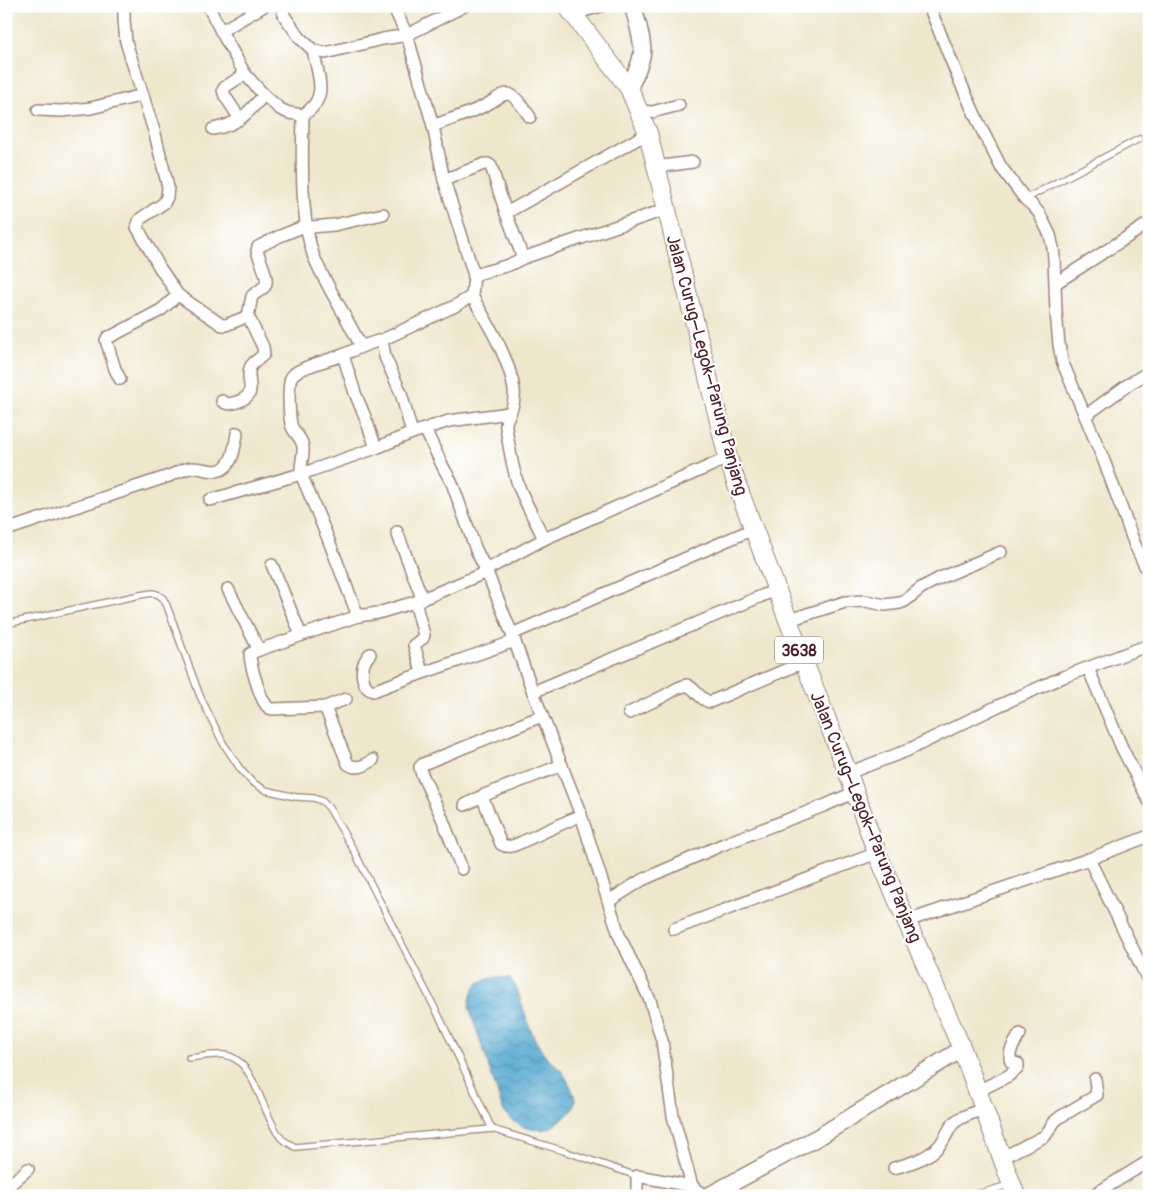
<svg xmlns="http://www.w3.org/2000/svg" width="1155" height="1202" viewBox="0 0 1155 1202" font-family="Pangolin,sans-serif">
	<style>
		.water { fill: url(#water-waves); stroke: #4f647e }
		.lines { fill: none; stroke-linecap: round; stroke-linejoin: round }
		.lane-casing { stroke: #9c837c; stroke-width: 8 }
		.street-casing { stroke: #9c837c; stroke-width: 14 }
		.secondary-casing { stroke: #9c837c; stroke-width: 19 }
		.primary-casing { stroke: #9c837c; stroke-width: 20 }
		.lane { stroke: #fff; stroke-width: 5.5 }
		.street { stroke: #fff; stroke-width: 11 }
		.secondary { stroke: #fff; stroke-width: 16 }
		.primary { stroke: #fff; stroke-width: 18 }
		.labels { text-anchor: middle; stroke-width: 4.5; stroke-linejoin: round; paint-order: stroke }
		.shield { fill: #fff; stroke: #80626b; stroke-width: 1 }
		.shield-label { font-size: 16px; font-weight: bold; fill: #4a1f2b }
		.street-label { font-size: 18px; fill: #4a1f2b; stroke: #fff }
	</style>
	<defs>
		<pattern id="water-waves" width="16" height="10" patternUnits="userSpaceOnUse" patternTransform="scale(1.25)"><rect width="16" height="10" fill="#54a9d0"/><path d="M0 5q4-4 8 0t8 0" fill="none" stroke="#4889a9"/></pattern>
	</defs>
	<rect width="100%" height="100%" fill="#fff"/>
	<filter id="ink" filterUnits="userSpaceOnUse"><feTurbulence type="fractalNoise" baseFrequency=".02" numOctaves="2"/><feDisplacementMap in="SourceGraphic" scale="10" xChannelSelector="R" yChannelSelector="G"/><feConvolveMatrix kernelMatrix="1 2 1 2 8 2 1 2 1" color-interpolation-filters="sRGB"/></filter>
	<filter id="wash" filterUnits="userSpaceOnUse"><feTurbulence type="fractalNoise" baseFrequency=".0096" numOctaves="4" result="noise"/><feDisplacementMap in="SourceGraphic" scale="20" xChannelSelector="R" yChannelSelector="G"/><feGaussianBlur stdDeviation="1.12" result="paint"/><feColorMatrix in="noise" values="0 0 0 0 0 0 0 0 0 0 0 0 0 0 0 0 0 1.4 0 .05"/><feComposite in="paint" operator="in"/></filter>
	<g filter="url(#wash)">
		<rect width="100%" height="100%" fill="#efe7cc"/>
		<path class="water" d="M497,977l13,1 7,11c8,22 13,49 29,67 4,5 10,9 14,13 5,6 15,24 15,31 0,8 -4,12 -9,16 -6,5 -12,11 -20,13 -17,3 -34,-5 -43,-19l-34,-103c3,-21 6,-26 28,-30z"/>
	</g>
	<g filter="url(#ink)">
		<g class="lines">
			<defs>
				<g id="lane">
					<polyline points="1025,199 1139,139"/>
					<polyline points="6,624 140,595 152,593 157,594 163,598 167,606 200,696 223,743 241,770 252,782 265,790 296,797 314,798 322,801 329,808 353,849 441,1020 492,1129"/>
					<path d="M189,1058c11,-1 24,-4 35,-3 31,2 39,64 58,84 3,3 9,5 13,8l197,-18 72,22 73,25"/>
					<polyline points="971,1196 1005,1186 1007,1182"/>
				</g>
				<g id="street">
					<polyline points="124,6 124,20 126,42 155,134 168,187 167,197 164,203 140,219 137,227 160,268 178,295 222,325 226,325 248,316"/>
					<path d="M208,6l13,25 24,43 8,9 11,12 16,14 9,4 14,2c27,-17 15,-39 10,-65"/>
					<polyline points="281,6 285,17 300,38 313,50 325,53 383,39 407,35 464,6"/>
					<polyline points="393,6 407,35 433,126 444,180 474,275 472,296 455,306 382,340 385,357 401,393 412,433"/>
					<polyline points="929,6 958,77 981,128 1001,167 1025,199 1032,205 1039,213 1050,235 1053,248 1054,258 1056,312 1059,345 1062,361 1104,461 1135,545 1149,574"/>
					<polyline points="573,14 601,6"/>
					<polyline points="221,31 264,6"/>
					<polyline points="38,110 62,111 91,108 143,95"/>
					<polyline points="639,111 652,112 679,105"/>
					<path d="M303,115c-1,42 -3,103 11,142 5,13 13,26 19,38 10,17 19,34 28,51"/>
					<polyline points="240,119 225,96 223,90 225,87 245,74"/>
					<path d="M433,126c19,-8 41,-13 58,-24 6,-3 11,-9 18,-8 8,3 16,16 21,23"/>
					<path d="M213,129c25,-4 35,-16 51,-34"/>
					<polyline points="656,167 693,162"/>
					<polyline points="444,180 484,164 488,164 491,166 506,213 523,258"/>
					<polyline points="506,213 648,133"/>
					<polyline points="474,275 509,265 523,258 667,209"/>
					<polyline points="1056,283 1149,223"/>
					<path d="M472,296c16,28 38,63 42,94 1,8 -1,16 -4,23 -2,5 -5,8 -4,14 3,20 6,41 13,60 7,17 17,35 25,52"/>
					<polyline points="343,355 355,393 365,417 376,448"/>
					<polyline points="120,379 115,369 106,340 108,337 112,336 161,310 178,295"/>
					<path d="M222,401c5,4 9,3 15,1 23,-8 8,-20 13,-34 2,-6 10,-9 14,-14l-1,-7 -15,-31 4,-20c4,-3 9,-6 13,-10 5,-6 -6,-28 -8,-35l1,-4 22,-11 20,-8 34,-3 49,-11"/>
					<polyline points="1085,416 1129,384 1149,372"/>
					<polyline points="425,429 443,467 452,483 476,550 486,570 544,539 728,458"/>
					<polyline points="210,500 301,474 376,448 412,433 449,421 510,413"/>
					<path d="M6,530l163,-54c7,-3 14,-7 22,-8 8,-1 16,3 24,3 18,-1 20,-25 22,-38"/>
					<polyline points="397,532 422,598"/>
					<polyline points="272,565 301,635"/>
					<polyline points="228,589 259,650"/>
					<polyline points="415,602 424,635 423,638 414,645 422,672"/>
					<path d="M358,616l-31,-80 -26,-62c-1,-10 3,-18 2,-27 -1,-10 -10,-14 -12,-23 -2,-10 -3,-38 0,-46 3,-10 42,-19 52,-23 13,-6 25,-12 39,-15"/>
					<polyline points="789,620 845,602 866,601 885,605 900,603 905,601 921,588 938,579 1001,552"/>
					<polyline points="512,634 753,529"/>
					<path d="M370,654c-2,2 -4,5 -5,7 -5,10 -3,27 8,30 47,-18 95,-33 142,-50"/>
					<polyline points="1088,668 1122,748 1149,801"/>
					<polyline points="533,692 776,590"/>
					<path d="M346,699l-21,8 -52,2c-4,-1 -4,0 -7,-4 -6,-8 -16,-40 -16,-51l6,-3 102,-35 20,-3 37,-11 67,-28 4,-4 26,64 21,58 48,123 38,120 31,65 12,41 11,75 19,70 12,10"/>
					<path d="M325,707l23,57c8,6 17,2 25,-4"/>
					<path d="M629,713l33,-16 16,-9 9,-3c9,4 13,15 23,17l94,-40"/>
					<polyline points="848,773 906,751 998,706 1063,677 1149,645"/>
					<path d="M482,796l19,48c8,5 14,1 21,-2l59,-27"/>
					<polyline points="465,805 482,796 562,765"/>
					<polyline points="1089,859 1149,982"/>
					<polyline points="462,869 442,818 421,772 420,767 423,764 542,716"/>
					<polyline points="609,901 642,880 724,844 826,805 855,792"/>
					<polyline points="907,921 1089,859 1149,836"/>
					<polyline points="674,929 877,853"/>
					<path d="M975,1087l7,2 26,-13 10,-8v-4l-7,-2c-4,-10 4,-19 9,-28"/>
					<polyline points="999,1152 1005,1156 1045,1136 1055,1121 1060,1117 1097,1095 1095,1079"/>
					<path d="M894,1168c14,-4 32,-9 43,-20 7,-6 10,-16 15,-23 7,-9 23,-12 32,-17"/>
					<polyline points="6,1188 28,1169"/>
					<polyline points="637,1196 637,1176 692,1186"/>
					<polyline points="1092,1196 1149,1161"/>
				</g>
				<g id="secondary">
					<path d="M629,88c5,-10 11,-22 13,-34 2,-12 -6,-35 -9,-48"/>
					<polyline points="708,1196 820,1136 962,1049"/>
				</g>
				<polyline id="primary" points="567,6 629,88 648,133 728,458 737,485 804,662 848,773 877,853 962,1049 1016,1196"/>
			</defs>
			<use href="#lane" class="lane-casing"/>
			<use href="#street" class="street-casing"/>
			<use href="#secondary" class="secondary-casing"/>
			<use href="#primary" class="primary-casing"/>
			<use href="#lane" class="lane"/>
			<use href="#street" class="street"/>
			<use href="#secondary" class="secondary"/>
			<use href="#primary" class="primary"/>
		</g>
	</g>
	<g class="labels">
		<rect class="shield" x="775" y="636.5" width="48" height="27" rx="4"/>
		<g class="shield-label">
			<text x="799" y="656">3638</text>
		</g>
		<g class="street-label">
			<text transform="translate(707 365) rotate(75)" y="6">Jalan Curug–Legok–Parung Panjang</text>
			<text transform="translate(866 817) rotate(68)" y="6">Jalan Curug–Legok–Parung Panjang</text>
		</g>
	</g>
	<rect width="1155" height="1202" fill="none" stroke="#fff" stroke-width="25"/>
</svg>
